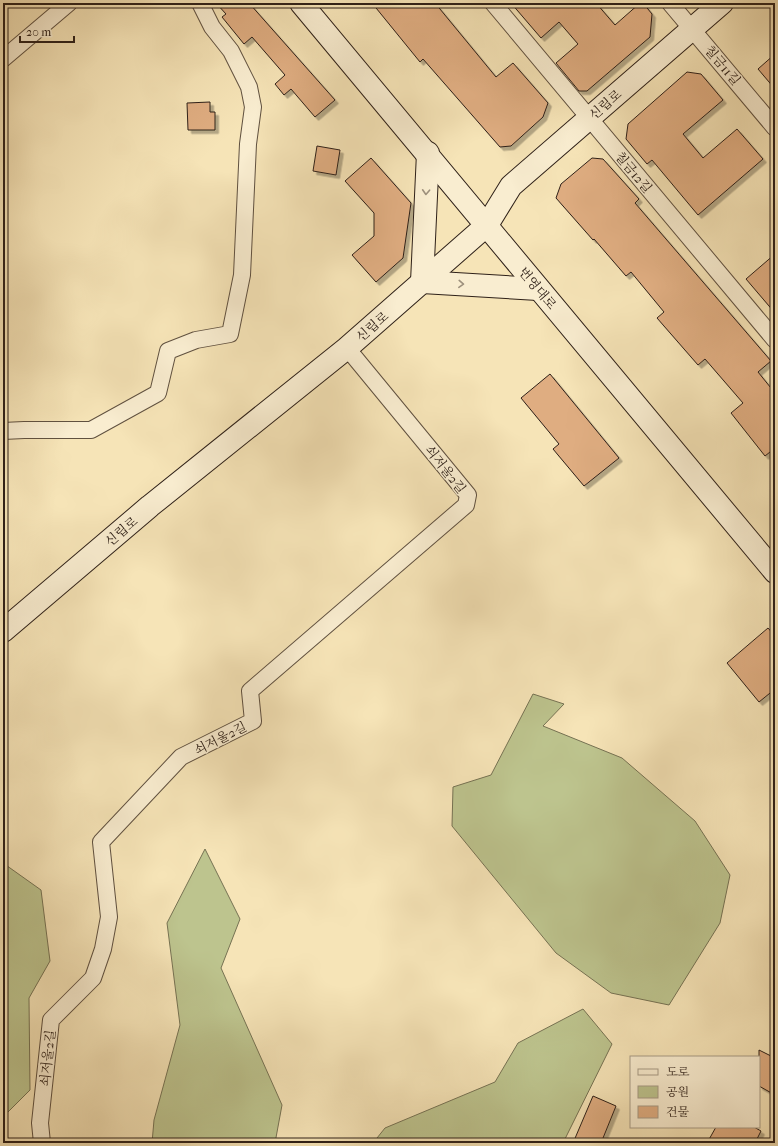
<svg xmlns="http://www.w3.org/2000/svg" width="778" height="1146" viewBox="0 0 778 1146" font-family="'IM FELL French Canon','Noto Serif KR',serif">
	<style>
		.green { fill: #bdc48e; stroke: #767253 }
		.building { fill: #dfad81; stroke: #2e2018; filter: url(#shadow) }
		.lines { fill: none; stroke-linecap: round; stroke-linejoin: round }
		.street-casing { stroke: #605140; stroke-width: 18 }
		.secondary-casing { stroke: #2e2018; stroke-width: 24 }
		.street { stroke: #f9edd0; stroke-width: 16 }
		.secondary { stroke: #f9edd0; stroke-width: 22 }
		.oneway { stroke: #9e917d }
		.labels { text-anchor: middle; stroke-width: 3; stroke-linejoin: round; paint-order: stroke }
		.street-label { font-size: 13px; fill: #2e2018; stroke: #f9edd0 }
	</style>
	<defs>
		<filter id="shadow"><feDropShadow dx="3.5" dy="3.5" stdDeviation="0" flood-color="#0004"/></filter>
	</defs>
	<rect width="100%" height="100%" fill="#f6e4b7"/>
	<filter id="stains"><feTurbulence type="fractalNoise" baseFrequency=".005" numOctaves="4"/><feColorMatrix values="0 0 0 0 .2 0 0 0 0 .09 0 0 0 0 .02 0 0 0 .5 -.17"/></filter>
	<radialGradient id="worn" r=".72"><stop offset=".6" stop-color="#630" stop-opacity="0"/><stop offset="1" stop-color="#630" stop-opacity=".3"/></radialGradient>
	<g class="green">
		<polygon points="533,694 564,704 543,726 622,758 695,821 730,875 720,923 669,1005 611,993 556,953 452,826 453,787 491,775"/>
		<polygon points="205,849 240,919 221,968 282,1105 275,1143 152,1143 154,1120 180,1025 167,923"/>
		<polygon points="3,863 41,890 50,961 29,998 30,1090 3,1117"/>
		<polygon points="583,1009 612,1044 563,1143 373,1143 385,1128 495,1082 518,1043"/>
	</g>
	<g class="building">
		<polygon points="216,3 249,3 335,100 315,117 291,89 284,95 275,84 285,75 252,37 244,44 222,17 226,14"/>
		<polygon points="372,3 435,3 496,77 513,63 548,103 543,117 511,146 500,147 423,59 420,62"/>
		<polygon points="511,3 596,3 615,25 640,3 643,3 652,14 650,37 587,91 579,91 556,63 578,44 559,22 541,38"/>
		<polygon points="775,54 775,89 758,69"/>
		<polygon points="687,72 701,74 723,100 683,134 703,158 737,129 763,159 698,215 652,160 647,164 626,139 628,124"/>
		<polygon points="210,102 210,112 215,112 215,130 188,130 187,103"/>
		<polygon points="317,146 340,150 336,175 313,171"/>
		<polygon points="371,158 411,203 403,258 376,282 352,255 374,236 374,213 345,181"/>
		<polygon points="592,158 603,159 639,199 635,203 771,361 758,372 775,393 775,448 765,456 731,413 743,403 705,359 698,365 657,318 664,312 631,272 626,276 594,239 593,240 556,198 561,184"/>
		<polygon points="775,254 775,313 746,279"/>
		<polygon points="550,374 619,458 584,486 553,449 559,444 521,398"/>
		<polygon points="768,628 775,636 775,689 759,702 727,663"/>
		<polygon points="759,1050 775,1058 775,1095 759,1086"/>
		<polygon points="593,1096 616,1106 601,1143 573,1143"/>
		<polygon points="716,1127 754,1127 761,1131 755,1143 707,1143"/>
	</g>
	<g class="lines">
		<defs>
			<g id="street">
				<polyline points="493,3 775,340"/>
				<polyline points="670,3 775,128"/>
				<polyline points="3,59 69,3"/>
				<polyline points="3,431 24,430 91,430 158,393 168,351 196,340 230,334 242,275 248,144 253,107 249,87 231,51 212,27 200,3"/>
				<polyline points="42,1143 40,1123 51,1020 93,978 103,949 109,917 101,842 181,757 253,721 250,691 466,505 468,495 347,348"/>
			</g>
			<g id="secondary">
				<polyline points="301,3 775,572"/>
				<polyline points="422,282 428,153"/>
				<polyline points="422,282 538,289"/>
				<polyline points="3,631 150,506 347,348 487,225 511,186 722,3"/>
			</g>
		</defs>
		<use href="#street" class="street-casing"/>
		<use href="#secondary" class="secondary-casing"/>
		<use href="#street" class="street"/>
		<use href="#secondary" class="secondary"/>
	</g>
	<defs><path id="oneway-chevron" d="M-2-3.5L2.5 0L-2 3.5" fill="none" stroke-width="1.6" stroke-linecap="round" stroke-linejoin="round"/></defs>
	<g class="oneway">
		<use href="#oneway-chevron" transform="translate(426 192) rotate(93)"/>
		<use href="#oneway-chevron" transform="translate(461 284) rotate(3)"/>
	</g>
	<g class="labels">
		<g class="street-label">
			<text transform="translate(723 65) rotate(50)" y="5">칠금11길</text>
			<text transform="translate(605 104) rotate(-41)" y="5">신립로</text>
			<text transform="translate(634 172) rotate(50)" y="5">칠금12길</text>
			<text transform="translate(538 288) rotate(50)" y="5">번영대로</text>
			<text transform="translate(372 326) rotate(-41)" y="5">신립로</text>
			<text transform="translate(446 469) rotate(52)" y="5">쇠저울2길</text>
			<text transform="translate(121 531) rotate(-40)" y="5">신립로</text>
			<text transform="translate(220 738) rotate(-27)" y="5">쇠저울2길</text>
			<text transform="translate(47 1058) rotate(-84)" y="5">쇠저울2길</text>
		</g>
	</g>
	<rect width="778" height="1146" fill="none" stroke="#f6e4b7" stroke-width="16"/>
	<rect x="4" y="4" width="770" height="1138" fill="none" stroke="#2e2018" stroke-width="2"/>
	<rect x="8" y="8" width="762" height="1130" fill="none" stroke="#2e2018"/>
	<rect x="630" y="1056" width="130" height="72" fill="#f9edd0" stroke="#a89b86"/>
	<rect x="638" y="1069" width="20" height="6" fill="#f9edd0" stroke="#a89b86"/>
	<text x="666" y="1076" font-size="12" fill="#2e2018">도로</text>
	<rect x="638" y="1086" width="20" height="12" fill="#bdc48e" stroke="#a89b86"/>
	<text x="666" y="1096" font-size="12" fill="#2e2018">공원</text>
	<rect x="638" y="1106" width="20" height="12" fill="#dfad81" stroke="#a89b86"/>
	<text x="666" y="1116" font-size="12" fill="#2e2018">건물</text>
	<path d="M20 36v6h54v-6" fill="none" stroke="#2e2018" stroke-width="2"/>
	<text x="26" y="36" font-size="12" fill="#2e2018" stroke="#f9edd0" stroke-width="3" paint-order="stroke">20 m</text>
	<rect width="100%" height="100%" filter="url(#stains)"/>
	<rect width="100%" height="100%" fill="url(#worn)"/>
</svg>
